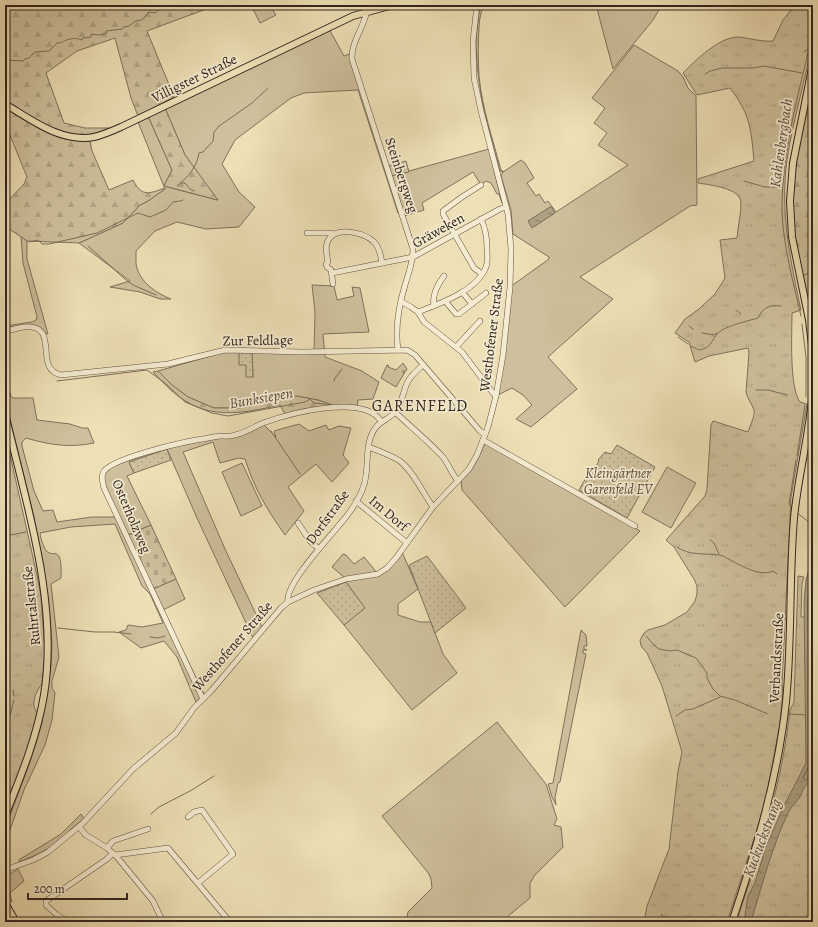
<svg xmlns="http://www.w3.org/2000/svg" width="818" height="927" viewBox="0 0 818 927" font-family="Alegreya,serif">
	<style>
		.grass { fill: #cec09c; stroke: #7f725d }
		.forest { fill: url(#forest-firs); stroke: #7f725d }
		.cemetery { fill: url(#cemetery-stones); stroke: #7f725d }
		.park { fill: url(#park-tufts); stroke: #7f725d }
		.garden { fill: url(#garden-dots); stroke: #7f725d }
		.water { fill: url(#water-ripples); stroke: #7b6e5a }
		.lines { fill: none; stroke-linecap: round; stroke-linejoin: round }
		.shore { stroke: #6e6250; stroke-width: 1 }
		.stream { stroke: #7b6e5a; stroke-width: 1 }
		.minor-casing { stroke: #605344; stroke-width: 6 }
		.major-casing { stroke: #30241e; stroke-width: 8 }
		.minor { stroke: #f4ebd0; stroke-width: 5 }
		.major { stroke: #eee0b6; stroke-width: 6 }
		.labels { text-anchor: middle; stroke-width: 3.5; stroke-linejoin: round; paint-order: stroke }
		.street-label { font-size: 14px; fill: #30241e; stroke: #f4ebd0 }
		.park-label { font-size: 14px; font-style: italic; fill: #584b3e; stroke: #f4ebd0 }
		.water-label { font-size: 15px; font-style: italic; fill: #5c4f41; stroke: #f4ebd0 }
		.quarter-label { font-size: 16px; letter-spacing: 1px; fill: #30241e; stroke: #f4ebd0 }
	</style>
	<defs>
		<pattern id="forest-firs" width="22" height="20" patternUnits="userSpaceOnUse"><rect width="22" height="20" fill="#cec09c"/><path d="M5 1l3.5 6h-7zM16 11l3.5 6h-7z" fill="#b1a586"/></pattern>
		<pattern id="cemetery-stones" width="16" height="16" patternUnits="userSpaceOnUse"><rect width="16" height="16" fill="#cec09c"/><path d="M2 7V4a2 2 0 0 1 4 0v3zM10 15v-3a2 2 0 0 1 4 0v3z" fill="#b1a586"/></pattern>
		<pattern id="park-tufts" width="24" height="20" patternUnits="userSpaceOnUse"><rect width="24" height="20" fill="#cec09c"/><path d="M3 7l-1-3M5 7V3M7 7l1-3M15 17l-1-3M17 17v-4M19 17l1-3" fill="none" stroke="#b1a586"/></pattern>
		<pattern id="garden-dots" width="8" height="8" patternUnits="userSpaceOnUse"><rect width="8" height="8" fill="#cec09c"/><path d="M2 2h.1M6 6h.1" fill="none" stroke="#b1a586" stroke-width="1.8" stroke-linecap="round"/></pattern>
		<pattern id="water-ripples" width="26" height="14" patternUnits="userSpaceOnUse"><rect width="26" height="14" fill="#ada082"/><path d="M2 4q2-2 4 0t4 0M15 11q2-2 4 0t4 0" fill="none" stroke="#8d826a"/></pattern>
	</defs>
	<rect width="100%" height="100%" fill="#eee0b6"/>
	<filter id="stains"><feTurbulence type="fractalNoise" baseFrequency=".005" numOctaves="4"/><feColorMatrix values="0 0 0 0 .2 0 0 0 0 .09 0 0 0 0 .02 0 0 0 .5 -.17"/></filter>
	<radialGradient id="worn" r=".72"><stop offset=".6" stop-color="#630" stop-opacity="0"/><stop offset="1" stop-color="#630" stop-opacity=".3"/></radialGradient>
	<g class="grass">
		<polygon points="251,5 269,5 276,15 260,23"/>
		<path d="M480,5h2c0,7 -3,14 -3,22 -1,16 -1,33 0,49 3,32 14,64 22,94l2,1 -1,1 -2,-1c-12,-44 -23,-81 -24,-126 0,-14 3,-27 4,-40z"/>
		<polygon points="596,5 662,5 653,20 613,69"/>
		<path d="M328,27l16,29 8,-3 49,160h-3l-40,-123 -54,3 -13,5 -56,42 -13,24 17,28 16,15 -16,20 -33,2 -29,-7 -22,9 -19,20c0,4 0,9 0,13 3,18 20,29 35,35h-11l-20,-7 -30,-5 20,-6 -51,-38 44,-20 17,-18 8,-4 17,-12 -27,-67 10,-6 24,54 -8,16 53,14 -32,-45 -20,-47z"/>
		<polygon points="634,45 678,71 683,77 688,88 696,96 697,205 690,206 580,277 613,299 548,357 577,389 531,427 516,419 532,405 523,395 512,388 496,396 510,287 549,259 549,257 513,234 511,210 501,176 503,172 521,160 525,163 534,178 527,183 536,196 539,194 545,203 548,201 556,212 628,165 598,145 607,133 594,123 605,108 592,98"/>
		<polygon points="489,149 502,203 499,194 497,194 491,183 486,181 481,185 473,172 422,203 424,210 404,216 391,176"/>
		<polygon points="21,236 27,241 27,259 48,334 22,326 5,328 5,326 32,322 36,320 37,317 23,263"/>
		<polygon points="813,264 813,332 802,276 811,272"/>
		<polygon points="312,285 334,286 337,300 354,296 352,287 360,288 369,332 323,334 325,357 362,371 379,382 373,399 358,400 357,408 338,407 318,400 296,396 241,408 214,408 188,397 172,385 158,371 225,352 239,352 253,377 252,352 314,354 315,312"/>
		<polygon points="403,363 407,369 406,371 403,371 403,373 405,372 396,387 381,378 387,365 389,366 388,367 396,370"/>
		<path d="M5,375l6,21 2,2h20l4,22 33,4 12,4h6l6,15c-24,5 -44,2 -68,-5l-4,4v4l12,45 9,20 10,-1 4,12 35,-5h25l-15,-37 5,-12 62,-22 65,-10 29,-12 13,13 -2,-6 25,-7 10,7 17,-6 3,5 10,-4 12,2 -8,27 6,8 -17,19 -16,-18 -28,23 16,24 -19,24c-19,-27 -30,-45 -40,-76l-6,-1 -19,5 -7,-21 -30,10 42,97 38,80 -9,11 -57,-122 -30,-69 -38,13 5,11 -7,3 24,49 -23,10 25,54 23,-10 9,20 -22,11 41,84 -8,8 -19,-45 -13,-16 -23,7 -22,-16 7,-2 2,-5 14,2 21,-4 -13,-29 -8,-8 -27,-62 -44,3 -31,6c1,6 4,18 9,20 3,1 7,0 9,2 4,4 3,18 3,23l-10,6 8,73 -7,24v7l3,5 -3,27 -7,25 -21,45 -14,40 -5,17v-18l25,-67 12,-39 9,-57 1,-22 -3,-38 -6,-41 -9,-48 -29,-119z"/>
		<path d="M485,443l155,88 -75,76 -103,-117 -1,-9c13,-12 17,-22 24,-38z"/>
		<polygon points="242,463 262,506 241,516 222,472"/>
		<polygon points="667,467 696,483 671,528 642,512"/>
		<polygon points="402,552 418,589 398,604 398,615 420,622 431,622 443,654 457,673 412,710 344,625 364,608 346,582 344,577 332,567 343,554 346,555 354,564 364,557 378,574"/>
		<polygon points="581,630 586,635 587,646 584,646 584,649 587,650 583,650 583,653 586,654 560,782 558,783 555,798 556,805 552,797 548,784 553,783"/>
		<polygon points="497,722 546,784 557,819 554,825 561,827 563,847 535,875 530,883 530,898 501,922 406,922 408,912 432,888 431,879 429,874 382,816"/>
		<polygon points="81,814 84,819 72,828 67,834 51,847 36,855 19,862 19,860 22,858 61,834"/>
		<polygon points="18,869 24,881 10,893 12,902 8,900 5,892 5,877"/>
	</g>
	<g class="forest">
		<path d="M5,5h208l-4,3 -62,23 23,56 1,8 3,2 -36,19 -7,-18 -16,-60 -38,13 -31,22 18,50 21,5h24c-35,21 -74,-9 -104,-27z"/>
		<path d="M813,78v83l-4,2 2,5 2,1v95l-2,8 -9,4c-2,-13 -6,-26 -8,-39 -6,-54 8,-107 19,-159z"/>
		<path d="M5,107l53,30 13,3 19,1 2,10 17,39 24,-10c9,17 15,14 32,8v1l-17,12 -8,4 -17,18 -44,20 -52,-2 -22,-15v-22l19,-20 3,-7 -22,-54z"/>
		<polygon points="165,108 185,155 218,200 164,186 172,170 148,116"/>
		<path d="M158,371l14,14 16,12 26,11h27l55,-12 22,4 20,7 -52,9 -6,-11c-40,9 -74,16 -108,-14 -7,-6 -13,-13 -19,-19z"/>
	</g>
	<polygon class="cemetery" points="151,525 176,579 153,589 128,535"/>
	<g class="park">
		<path d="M793,5h20c0,11 1,23 0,33 -7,41 -20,81 -26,122 -7,52 3,99 14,150l-9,3c0,20 -3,74 8,89l7,2 -16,93 -7,147 -2,40 1,9 -3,31 -14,74 -11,38 -28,86h-83l3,-16 22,-57 9,-78 4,-19 -20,-66 -15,-33 -6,-7 -1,-6 4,-7 4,-3 17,-5 22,-13 8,-11 2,-7v-8l-3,-7 -20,-32 -8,-7 39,-44 2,-7 4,-64 2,-4 35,11c2,-7 7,-15 6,-22 -2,-6 -7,-12 -8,-18l3,-40 -1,-4 -39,8 -14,6 -6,-20 -14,-9 10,-14 14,-10 16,-15 10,-16 -5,-38 17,-2c1,-12 4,-24 4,-35 0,-15 -31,-18 -43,-20v-4l56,-18c-3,-33 -4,-47 -24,-73l-33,7 -14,-22c13,-13 36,-36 55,-36 12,1 23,5 35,4l10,-21 9,-11z"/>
		<path d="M5,432l33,148 3,17 4,55 -3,32c-5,6 -9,14 -8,22 1,4 3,6 3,9 -4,29 -21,63 -32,90z"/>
		<path d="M798,576l6,1 -2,7 -1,33h12v305h-77c24,-69 46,-139 54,-212l4,-8z"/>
	</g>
	<g class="garden">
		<polygon points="406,161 409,172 391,176 388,166"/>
		<polygon points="239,352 252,352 253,377 246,377 246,365 239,365"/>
		<polygon points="617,445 655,467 627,518 579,490 591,469 594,470 599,461 598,460 605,452 611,454"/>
		<polygon points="167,449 171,460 134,473 129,462"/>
		<polygon points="427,556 466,608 435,633 409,565"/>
		<polygon points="346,582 365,608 344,625 317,593"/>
	</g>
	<g class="water">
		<polygon points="550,207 552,207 555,213 532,228 528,221"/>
		<path d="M813,554v236l-4,-7c-5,3 -6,6 -8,12 -3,6 -10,11 -13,18 -16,34 -26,72 -37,109h-7l4,-26 7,-13 11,-37 18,-40 22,-43 -2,-162 2,-21z"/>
	</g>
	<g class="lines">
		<g class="shore">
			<polyline points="813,568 810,580 808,602 810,763 803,778 805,780 810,779 813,781"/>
			<polyline points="813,598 813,650"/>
		</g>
		<g class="stream">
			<polyline points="810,39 813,27"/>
			<polyline points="804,52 808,49"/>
			<path d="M5,60l18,1 2,-2 4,-1 6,-6 14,-1 8,-8c6,0 6,-2 10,-3 5,-2 10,-2 15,0l1,-2 8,-1v-3l8,1 8,-2 -1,-2 16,-2 2,-2 5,-1 8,-6 2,1 4,-2 6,-7 6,1 7,-5 12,-3"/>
			<polyline points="705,74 710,71 722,68 753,68 764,66 802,73"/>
			<polyline points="744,181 765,187 782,187"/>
			<polyline points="181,183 185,183 190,189 194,191"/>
			<path d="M177,186c11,-9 20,-19 22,-33l4,-1 10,-11 1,-9 5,-6 33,-23 16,-15"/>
			<polyline points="29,242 38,240 42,244 49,244 97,233 138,213 150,217 166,210 173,202 180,201 183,200"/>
			<polyline points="88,246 126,280 133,285 156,295"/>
			<polyline points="736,310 741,314"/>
			<path d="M801,316c-8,-35 -18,-70 -19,-106 0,-56 15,-111 28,-165"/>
			<polyline points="802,324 806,357 806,397"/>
			<polyline points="689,326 693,329"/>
			<polyline points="702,333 714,335 717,333"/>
			<polyline points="678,337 688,344"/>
			<path d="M691,346l8,4c15,-2 12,-14 23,-20 9,-5 25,-9 36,-12 6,-11 10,-13 23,-12"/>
			<polyline points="57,381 147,370 165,383 185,402 212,413 228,416 305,402 310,399 314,403 334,405"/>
			<polyline points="334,381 335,378 342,369"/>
			<polyline points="756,390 768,390 787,395"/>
			<polyline points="271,431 300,474"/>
			<polyline points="797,456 805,405"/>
			<polyline points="793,509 789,504 796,460"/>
			<polyline points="797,513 813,525"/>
			<polyline points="5,536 26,532"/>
			<polyline points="710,540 714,543 719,554"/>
			<path d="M677,547c12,9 28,6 42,8 4,0 7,3 11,5 12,6 30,17 43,11l4,3"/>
			<polyline points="5,579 10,591 5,597"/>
			<polyline points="58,628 95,632 114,632 131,634"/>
			<polyline points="5,629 5,647"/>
			<polyline points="646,636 655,646 659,649 669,651 677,650 696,658 707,673 707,678 713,689 720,696 735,700 768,714"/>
			<polyline points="150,637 158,638 165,636"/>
			<polyline points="5,681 10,684"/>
			<polyline points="13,690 14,696"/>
			<polyline points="789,714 805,715"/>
			<polyline points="676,716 685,710 693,709 720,697"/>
			<polyline points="5,734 14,700"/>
			<polyline points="151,814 159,807 190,791 214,776"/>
			<polyline points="661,914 665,919 680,920 683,922"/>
		</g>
		<defs>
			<g id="minor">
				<path d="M367,11c-3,16 -16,31 -15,48l61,190c0,13 -4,23 -8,36 -6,20 -10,44 -7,65"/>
				<polyline points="481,185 462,197 443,211 443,214 474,268 482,274"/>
				<polyline points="307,233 329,233 334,234"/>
				<polyline points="332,273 413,257 500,209 506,207"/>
				<path d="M333,284l-2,-14 -4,-3 -1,-3 2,-2c-1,-6 -3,-13 -1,-19 6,-17 35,-12 46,-2 6,5 8,15 9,22"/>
				<polyline points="462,292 472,304"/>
				<polyline points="402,302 411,307 418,312 424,322 462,352 493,393 496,396"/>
				<polyline points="446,302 456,314 459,314 486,293"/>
				<path d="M434,306c-2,-10 4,-22 10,-30"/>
				<path d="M418,312c21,-8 59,-21 68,-45 2,-5 1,-12 1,-18 0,-11 -1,-20 -6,-30"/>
				<path d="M5,331c6,-1 13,-3 19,-4 38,-3 8,42 37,48l107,-11 57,-14 78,2 104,-2 8,5 65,76 5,4"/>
				<polyline points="456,347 480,321"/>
				<path d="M395,412c16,15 33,29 48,45 6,8 9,17 15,24"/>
				<polyline points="483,440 635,526"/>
				<path d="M368,447c7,2 26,10 32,14 13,10 23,32 33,46"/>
				<polyline points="356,501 407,543"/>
				<polyline points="298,523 310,541 319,549"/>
				<path d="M288,602c-4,-19 49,-72 61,-89 8,-11 16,-25 17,-38 2,-13 0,-27 5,-39 5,-15 17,-15 25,-25 6,-9 7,-18 11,-28 4,-7 10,-13 16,-18"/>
				<path d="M203,699l-99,-211c-1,-4 -3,-10 -1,-15 5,-14 77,-30 93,-33 8,-1 16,-3 24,-4 5,0 10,1 15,-1 10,-2 19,-8 28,-12 25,-9 100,-30 118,-2"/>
				<polyline points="188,817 194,812 202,810 233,854 198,883"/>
				<polyline points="79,827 86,835 107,848 117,857 153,901 163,922"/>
				<polyline points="107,848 113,841 148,829"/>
				<polyline points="115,855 168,848 230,922"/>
				<polyline points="5,870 33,860 48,852 82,824 133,769 176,733 194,708 212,690 281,608 288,602 314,590 346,579 378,574 387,568 396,558 433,507 469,469 477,455 488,427 496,396 503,355 510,287 511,249 508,214 481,111 474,78 473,41 477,5"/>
				<polyline points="69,922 57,915 46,905 46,901 107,859 113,853"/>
			</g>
			<g id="major">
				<polyline points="813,63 793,163 790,201 792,237 809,320 813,354"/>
				<path d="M5,104c27,16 56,39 89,33 9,-2 18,-6 27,-10l232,-111 40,-11"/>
				<path d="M5,414c21,89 54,189 39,281 -7,42 -23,81 -39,121"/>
				<polyline points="5,903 16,922"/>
				<path d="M732,922c24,-72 46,-144 54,-220 6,-61 3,-123 8,-184 4,-43 16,-85 19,-129"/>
			</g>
		</defs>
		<use href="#minor" class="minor-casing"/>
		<use href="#major" class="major-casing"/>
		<use href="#minor" class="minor"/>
		<use href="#major" class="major"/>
	</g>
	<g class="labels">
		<g class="street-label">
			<text transform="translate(194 78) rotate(-26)" y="5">Villigster Straße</text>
			<text transform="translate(402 175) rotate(72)" y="5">Steinbergweg</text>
			<text transform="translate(438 230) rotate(-29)" y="5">Gräweken</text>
			<text transform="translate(491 335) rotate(-83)" y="5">Westhofener Straße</text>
			<text transform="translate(258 340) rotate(-1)" y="5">Zur Feldlage</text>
			<text transform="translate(389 513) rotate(40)" y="5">Im Dorf</text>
			<text transform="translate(132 516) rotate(67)" y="5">Osterholzweg</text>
			<text transform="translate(327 517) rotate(-54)" y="5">Dorfstraße</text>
			<text transform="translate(31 606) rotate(-96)" y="5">Ruhrtalstraße</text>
			<text transform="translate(232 646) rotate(-49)" y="5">Westhofener Straße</text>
			<text transform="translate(776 658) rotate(-87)" y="5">Verbandsstraße</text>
		</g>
		<g class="park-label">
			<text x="618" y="478">Kleingärtner<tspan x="618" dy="16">Garenfeld EV</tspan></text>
		</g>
		<g class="water-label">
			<text transform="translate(781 143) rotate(-82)" y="5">Kahlenbergbach</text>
			<text transform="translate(261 398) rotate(-10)" y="5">Bunksiepen</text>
			<text transform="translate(762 838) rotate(-69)" y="5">Kuckuckstrang</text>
		</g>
		<g class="quarter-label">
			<text x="420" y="411">GARENFELD</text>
		</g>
	</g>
	<rect width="818" height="927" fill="none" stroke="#eee0b6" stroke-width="20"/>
	<rect x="6" y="6" width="806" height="915" fill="none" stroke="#30241e" stroke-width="2"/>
	<rect x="10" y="10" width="798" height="907" fill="none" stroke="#30241e"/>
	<path d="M28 893v6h99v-6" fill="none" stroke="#30241e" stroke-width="2"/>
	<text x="34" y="893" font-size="12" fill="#30241e" stroke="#f4ebd0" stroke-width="3" paint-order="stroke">200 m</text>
	<rect width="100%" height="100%" filter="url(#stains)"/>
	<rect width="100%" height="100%" fill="url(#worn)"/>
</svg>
